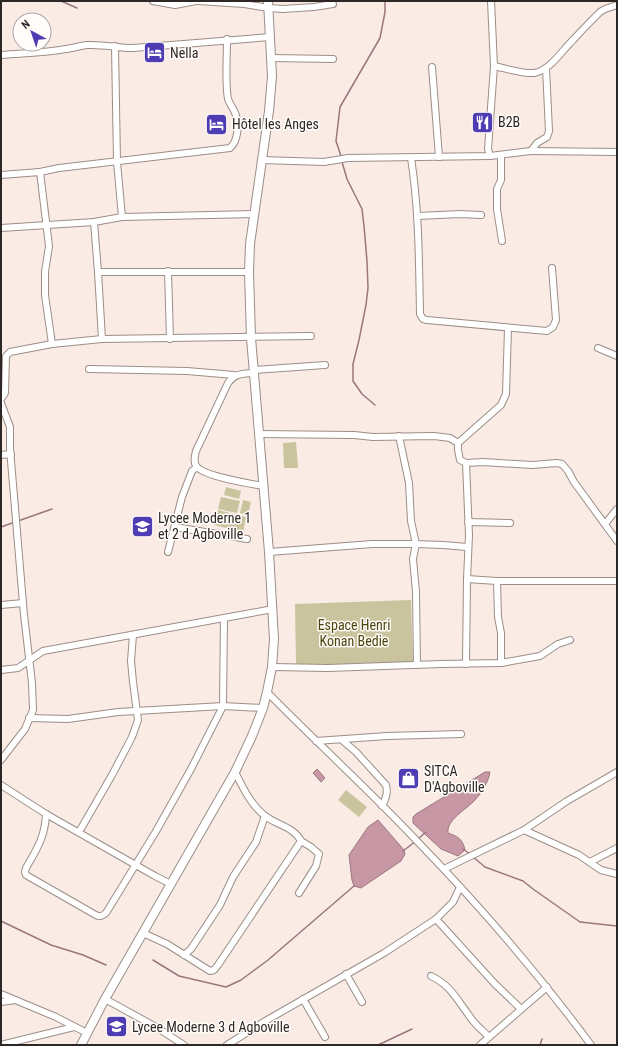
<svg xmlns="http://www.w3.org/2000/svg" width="618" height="1046" viewBox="0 0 618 1046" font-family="'Roboto Condensed',sans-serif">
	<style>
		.green { fill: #cac49e }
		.water { fill: #c897a6; stroke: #9a767f }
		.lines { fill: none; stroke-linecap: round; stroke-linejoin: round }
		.stream { stroke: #9a767f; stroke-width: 1.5 }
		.minor-casing { stroke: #9b8e88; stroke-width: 8 }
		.major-casing { stroke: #9b8e88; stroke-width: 10 }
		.minor { stroke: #fff; stroke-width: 6 }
		.major { stroke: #fff; stroke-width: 8 }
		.labels { text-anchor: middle; stroke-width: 3; stroke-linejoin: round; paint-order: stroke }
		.poi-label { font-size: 14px; fill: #2d2825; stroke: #fffcfa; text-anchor: start }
		.park-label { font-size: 14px; fill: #4f450c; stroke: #fffcfa }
	</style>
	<rect width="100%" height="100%" fill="#faece5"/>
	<g class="green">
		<polygon points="296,442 298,468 284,468 283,443"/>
		<polygon points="226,487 241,491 239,499 224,495"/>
		<polygon points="221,497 240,501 237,513 218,509"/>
		<polygon points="243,500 251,502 248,515 240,513"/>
		<polygon points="218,510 246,517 243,532 214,525"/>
		<polygon points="411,600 413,662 296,666 295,604"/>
		<polygon points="346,790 367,807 359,817 338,800"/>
	</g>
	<g class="water">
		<polygon points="317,769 325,778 321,782 313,773"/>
		<path d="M485,772h5c-2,11 -8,20 -15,28 -8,9 -29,20 -27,33 9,3 15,6 17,17l-7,6 -17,-7 -28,-26v-6l3,-3z"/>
		<polygon points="378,820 404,850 405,854 401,861 361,888 354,886 352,880 349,855 368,827"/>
	</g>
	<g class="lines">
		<g class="stream">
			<polyline points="61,1 77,8"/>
			<polyline points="341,156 336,141 340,107 380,38 385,12 385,1"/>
			<polyline points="342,162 347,179 362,209 364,226 367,261 368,288 366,305 359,340 353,364 353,381 362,394 375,405"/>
			<polyline points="18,521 52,509"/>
			<polyline points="1,527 15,522"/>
			<polyline points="418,839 426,832"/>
			<polyline points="463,849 470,854"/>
			<polyline points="403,851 416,841"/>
			<polyline points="473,857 485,867 523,881 533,889 580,922 617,926"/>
			<polyline points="1,921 51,945 83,955 106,965"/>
			<polyline points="153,960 179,976 226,987 241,980 268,960 354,886"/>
			<polyline points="378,1045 412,1029"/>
			<polyline points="540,1045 542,1039"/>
		</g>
		<defs>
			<g id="minor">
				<polyline points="153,1 175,5 196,1"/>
				<polyline points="198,1 244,4 269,8 283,9 314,7 333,4"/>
				<polyline points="115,46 117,162 122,217"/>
				<path d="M1,55c21,-2 43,-2 65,-6 7,-1 14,-3 21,-4 16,-1 31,3 46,3l138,-11"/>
				<polyline points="272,58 333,59"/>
				<path d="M494,66c10,2 29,8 40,7 17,-3 28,-23 40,-34 8,-9 17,-18 26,-27l5,-3 12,-4"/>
				<polyline points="432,67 439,157"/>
				<polyline points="531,151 617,152"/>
				<polyline points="501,155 501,180 497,189 497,209 502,241"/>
				<polyline points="490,156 488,149 494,66 491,1"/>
				<path d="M411,158c8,51 8,104 9,156l3,5 4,1 120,11 6,-4 3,-7 -4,-52"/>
				<polyline points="262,160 324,162 348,158 490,156 531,151 537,143 547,137 549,131 546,68"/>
				<path d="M40,172l19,-4 171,-20c8,-7 9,-22 6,-32 -1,-6 -6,-11 -8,-17 -3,-16 -1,-42 -1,-60"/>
				<polyline points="1,175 40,172 49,246 45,272 45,295 52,344"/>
				<polyline points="418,216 460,214 481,215"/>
				<polyline points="94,222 98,272"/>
				<polyline points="1,228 94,222 122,217 254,214"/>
				<polyline points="168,271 170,339"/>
				<polyline points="102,339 98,272 249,272"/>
				<polyline points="598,348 617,356"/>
				<polyline points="89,369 187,371 234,375"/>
				<polyline points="254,370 325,365"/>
				<path d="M254,373c-11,1 -19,0 -26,10l-32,68c-1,5 -3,10 0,15 7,10 55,18 68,20"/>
				<polyline points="1,399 5,393 6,356 10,352 52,344 102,339 311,336"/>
				<polyline points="1,403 10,427 10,449 24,615 32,683 33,710 25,729 1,760"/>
				<polyline points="260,434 354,435 373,437 434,436 450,438 458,443 458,450 460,460 466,463 483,462 532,465 557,463 562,464 568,471 574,482 617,541"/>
				<polyline points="399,436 409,483 411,521 416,544 443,545 467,547"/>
				<polyline points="458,443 501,405 506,394 508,328"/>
				<polyline points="1,455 11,454"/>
				<polyline points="466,463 469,535 467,579 466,664"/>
				<polyline points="468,522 510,523"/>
				<polyline points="605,524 617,509"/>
				<polyline points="175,527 247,539"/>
				<polyline points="168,552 182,497 192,471 197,467"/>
				<polyline points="269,552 372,544 416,544 413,559 416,592 417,665"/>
				<polyline points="467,579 497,581 617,581"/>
				<polyline points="497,581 498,617 501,633 501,663"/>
				<polyline points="1,605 23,603"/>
				<polyline points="272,667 328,668 441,664 501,663 540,656 558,644 570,640"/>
				<polyline points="1,670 18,668 43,651 273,609"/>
				<path d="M267,692c49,50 101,97 149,148 62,64 122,133 175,205"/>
				<polyline points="29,718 68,719 118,712 223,706 263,708"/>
				<path d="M342,740l14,12 30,33c2,8 0,13 -4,21"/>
				<polyline points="316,741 387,736 461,734"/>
				<polyline points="1,785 46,814 155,876 171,884"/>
				<path d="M46,814c-1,23 -9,35 -20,54l-1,4 1,3 68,39c5,3 7,3 12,-1l49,-80 36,-64 32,-63 1,-88"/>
				<polyline points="524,830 579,855 601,870 617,874"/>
				<polyline points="79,832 112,775 132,737 138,720 133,682 131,661 133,635"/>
				<polyline points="590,862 617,848"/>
				<polyline points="444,869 524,830 567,801 617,772"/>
				<polyline points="299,893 316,866 319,854 311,847 301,841"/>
				<polyline points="436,919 495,984 521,1009"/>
				<path d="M143,933l24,11 43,27 4,-1 4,-5 81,-121 2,-3c-7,-14 -24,-16 -36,-25 -14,-11 -22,-28 -30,-44"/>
				<polyline points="184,955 191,949 220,905 233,877 256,842 265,816"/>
				<polyline points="346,974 362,1002"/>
				<path d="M431,976c19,9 25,22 37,38 5,9 14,16 21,23"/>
				<polyline points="1,994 56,1017 87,1033"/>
				<polyline points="105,999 156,1027 184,1045"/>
				<polyline points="303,999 325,1037"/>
				<polyline points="1,1002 15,1000"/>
				<polyline points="1,1045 74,1027"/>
				<polyline points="227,1045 267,1020 384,953 436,919 453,902 460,887"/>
				<polyline points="480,1045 547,987"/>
			</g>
			<polyline id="major" points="81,1045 105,999 235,772 252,736 263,708 267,692 272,667 274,639 269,552 251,338 249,272 250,244 269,111 272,76 268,1"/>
		</defs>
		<use href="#minor" class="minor-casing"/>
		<use href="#major" class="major-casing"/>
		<use href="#minor" class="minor"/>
		<use href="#major" class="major"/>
	</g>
	<defs>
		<symbol id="hotel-square" viewBox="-11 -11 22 22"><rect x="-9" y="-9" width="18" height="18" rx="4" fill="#4e3cb3" stroke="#fffcfa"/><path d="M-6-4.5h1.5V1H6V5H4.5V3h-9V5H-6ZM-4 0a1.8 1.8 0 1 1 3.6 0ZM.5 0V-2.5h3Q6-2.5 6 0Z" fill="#fff"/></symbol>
		<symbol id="restaurant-square" viewBox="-11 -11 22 22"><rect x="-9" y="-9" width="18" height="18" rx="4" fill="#4e3cb3" stroke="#fffcfa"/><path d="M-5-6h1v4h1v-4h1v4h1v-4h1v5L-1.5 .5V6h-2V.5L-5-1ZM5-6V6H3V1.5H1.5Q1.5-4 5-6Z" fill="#fff"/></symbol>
		<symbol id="school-square" viewBox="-11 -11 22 22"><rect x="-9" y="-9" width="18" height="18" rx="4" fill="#4e3cb3" stroke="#fffcfa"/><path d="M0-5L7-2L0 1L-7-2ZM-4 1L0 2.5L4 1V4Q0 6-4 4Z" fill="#fff"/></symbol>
		<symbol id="shop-square" viewBox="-11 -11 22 22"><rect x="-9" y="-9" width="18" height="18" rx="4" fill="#4e3cb3" stroke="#fffcfa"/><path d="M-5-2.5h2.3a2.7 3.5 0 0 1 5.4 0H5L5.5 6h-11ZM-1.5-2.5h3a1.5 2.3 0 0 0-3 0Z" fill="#fff"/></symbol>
	</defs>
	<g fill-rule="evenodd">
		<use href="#hotel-square" x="142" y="40" width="25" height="25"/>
		<use href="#restaurant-square" x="470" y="110" width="25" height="25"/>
		<use href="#hotel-square" x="204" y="112" width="25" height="25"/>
		<use href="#school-square" x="130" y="514" width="25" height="25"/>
		<use href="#shop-square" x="396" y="766" width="25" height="25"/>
		<use href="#school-square" x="104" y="1014" width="25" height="25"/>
	</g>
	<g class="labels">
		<g class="poi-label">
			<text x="170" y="58">Nella</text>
			<text x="498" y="127">B2B</text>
			<text x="232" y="129">Hôtel les Anges</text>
			<text x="158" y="523">Lycee Moderne 1<tspan x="158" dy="16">et 2 d Agboville</tspan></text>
			<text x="424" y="776">SITCA<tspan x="424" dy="16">D'Agboville</tspan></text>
			<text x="132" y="1032">Lycee Moderne 3 d Agboville</text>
		</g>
		<g class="park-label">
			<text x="354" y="630">Espace Henri<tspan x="354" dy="16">Konan Bedie</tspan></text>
		</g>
	</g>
	<rect width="618" height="1046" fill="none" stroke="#2d2825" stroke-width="4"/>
	<g transform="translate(32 32) rotate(320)"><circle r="19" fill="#fffcfa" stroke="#aba7a5"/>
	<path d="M0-3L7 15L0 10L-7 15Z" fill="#4e3cb3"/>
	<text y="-6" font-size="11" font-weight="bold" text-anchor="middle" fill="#2d2825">N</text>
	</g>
</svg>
